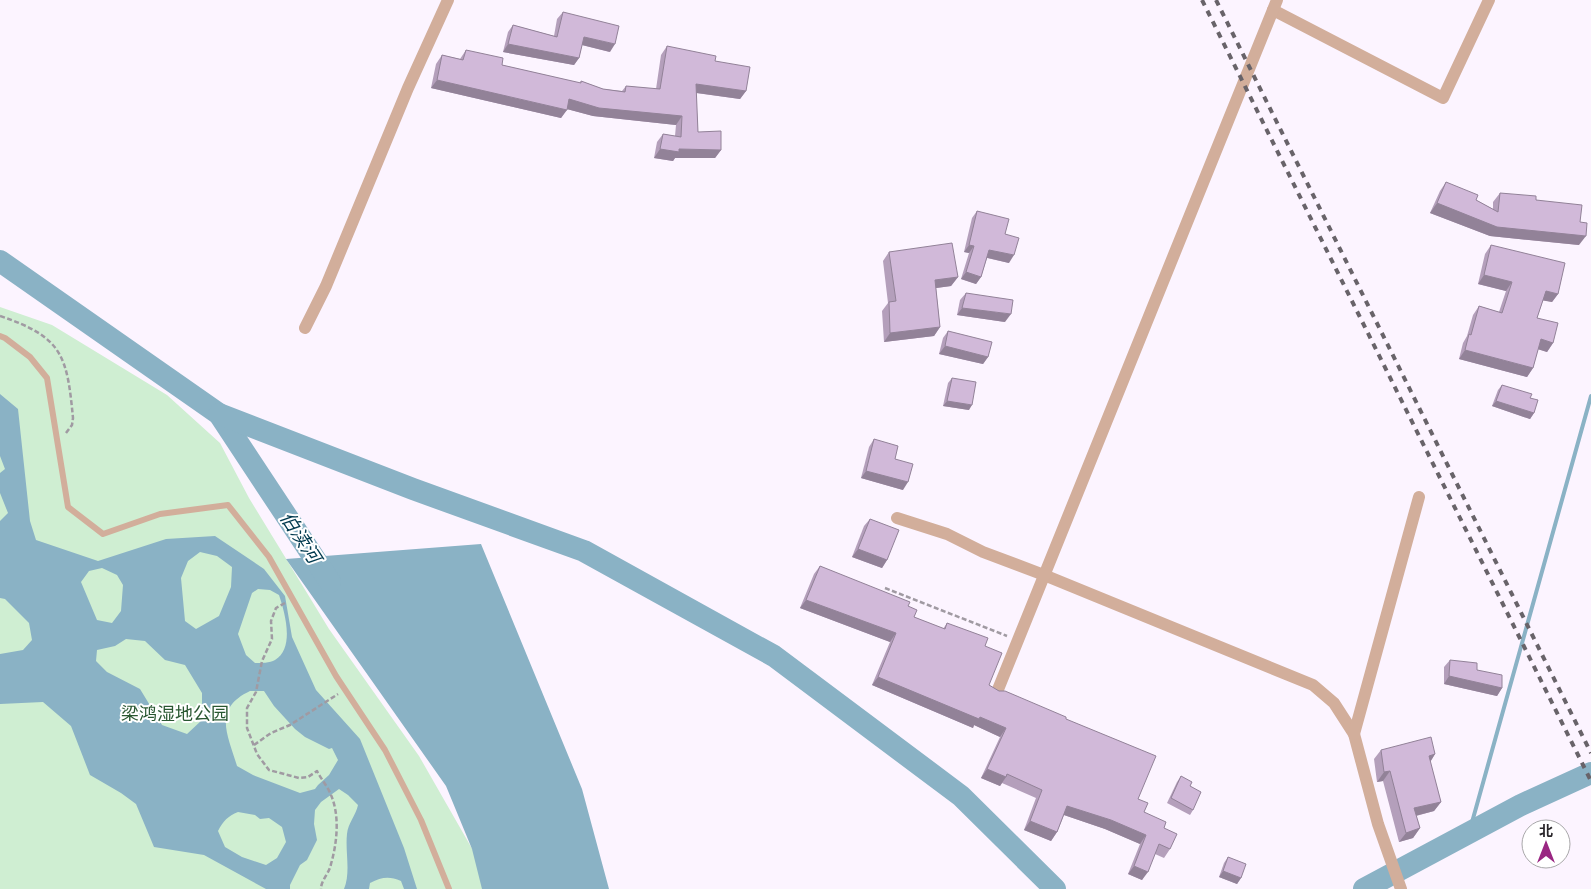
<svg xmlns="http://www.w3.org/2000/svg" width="1591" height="889" viewBox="0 0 1591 889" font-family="Jost,'Noto Sans SC',sans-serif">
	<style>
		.green { fill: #cfeed2 }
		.water { fill: #8ab2c5; fill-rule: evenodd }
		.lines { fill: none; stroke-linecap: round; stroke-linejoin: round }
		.stream { stroke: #8ab2c5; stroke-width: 4 }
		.river { stroke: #8ab2c5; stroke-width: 22 }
		.path { stroke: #a09aa2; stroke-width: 2.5; stroke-dasharray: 5 2.5; stroke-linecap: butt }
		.lane { stroke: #d2ae9b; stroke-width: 6 }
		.street { stroke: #d2ae9b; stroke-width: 12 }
		.rail { stroke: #686369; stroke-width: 4; stroke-dasharray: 6 6; stroke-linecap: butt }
		.wall { fill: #b49fbb }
		.shaded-wall { fill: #928298 }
		.building { fill: #d1b9d9; stroke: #928298 }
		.labels { text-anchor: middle; stroke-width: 4; stroke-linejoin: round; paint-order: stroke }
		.park-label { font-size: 18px; fill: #295731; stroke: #fff }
		.water-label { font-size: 19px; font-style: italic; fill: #00394e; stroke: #fff }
	</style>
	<rect width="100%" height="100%" fill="#fcf4ff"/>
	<polygon class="green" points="0,307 52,325 167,395 220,443 249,498 329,629 419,756 482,866 492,889 0,889"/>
	<g class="water">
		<path d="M0,394l18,15 12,112 6,19 62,21 68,-22 49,-3 49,33 21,27 7,41 24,53 44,49 44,109 13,41h-13l-3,-8c-12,-5 -19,-4 -31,2l-1,6h-25c7,-17 1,-37 3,-55 1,-11 9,-19 11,-29l-10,-10 -9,-6 -18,13 -6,8 -1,14 3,16 -10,20 -7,5 -10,20v4h-24l-62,-34 -50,-8 -18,-43 -15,-11 -31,-18 -19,-49 -28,-24 -43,2v-50l23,-4 9,-10 -3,-17 -24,-24 -5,-1v-77l8,-8 -8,-20v-20l5,-4 -5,-13zM200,552l17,4 15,11 -1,20 -12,29 -23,13 -11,-8 -4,-43 7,-17zM102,568l15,7 6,10 -2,26 -9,12 -15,-3 -16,-38 8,-11zM258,589l12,1 9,5c6,18 16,53 -4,65 -5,3 -14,3 -20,3l-9,-8 -8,-21 14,-41zM126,639l19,2 20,19 20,5 17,28v27l-15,14 -25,-9 -22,-36 -33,-17 -11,-11 1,-11 18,-4zM250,691h14l10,15 21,23 10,8 24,12 3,-1 6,12 -9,15 -11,10 -3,4 -15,4 -47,-18 -16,-9c-9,-31 -25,-57 13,-75zM238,812l17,3 5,4 9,-1 13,9 4,15 -9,16 -11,7 -24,-8 -17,-10 -7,-16c5,-10 10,-15 20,-19z"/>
		<polygon points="481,544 582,789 609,889 482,889 472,849 446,786 286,559"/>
	</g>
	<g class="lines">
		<polyline class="stream" points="1469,833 1591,396"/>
		<g class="river">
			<polyline points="0,261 219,414 330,582"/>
			<polyline points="219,414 413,489 584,551 774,656 961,796 1055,889"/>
			<polyline points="1364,889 1521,805 1591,773"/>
		</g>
		<g class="path">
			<path d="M0,316c63,21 67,40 73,102l-1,7 -6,8"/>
			<polyline points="885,588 1007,636"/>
			<path d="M285,603l-9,5 -5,13 1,18 -10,22 -6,31 -9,16v20l10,26 12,16 30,8 9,-1 9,-6c4,8 11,16 14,24 9,21 6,48 0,69 -2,10 -10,16 -10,25"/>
			<polyline points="254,745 271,733 290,725 338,694"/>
		</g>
		<polyline class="lane" points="0,336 5,338 30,357 47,378 68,507 103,534 160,514 228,505 269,557 336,676 385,750 421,820 449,889"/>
		<g class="street">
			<polyline points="1273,10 1443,98 1489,0"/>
			<polyline points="305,328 326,286 408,88 448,0"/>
			<polyline points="897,518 947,534 983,552 1044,575 1313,685 1334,703 1354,734 1378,824 1401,889"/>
			<polyline points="997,692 1277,0"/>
			<polyline points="1354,734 1419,497"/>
		</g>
		<g class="rail">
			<polyline points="1202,0 1591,781"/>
			<polyline points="1216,0 1591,753"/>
		</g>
	</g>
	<g class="wall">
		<polygon points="563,12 610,52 582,45 579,58 574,65 503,52 508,32 513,25 554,36 557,19"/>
		<polygon points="667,46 715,61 746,91 740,99 696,93 698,132 721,150 715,158 675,158 673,161 654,158 657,142 663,134 675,136 676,125 593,116 567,109 561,118 431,88 436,64 442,55 460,59 466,50 502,65 580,83 581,81 603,89 622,91 626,86 656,89 661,55"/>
		<polygon points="1446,182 1476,200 1493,209 1493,202 1500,193 1536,200 1580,222 1579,245 1490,236 1430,213 1440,191"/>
		<polygon points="977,211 1005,234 1009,263 987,258 981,277 976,284 961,279 969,253 964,252 972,218"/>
		<polygon points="1491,245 1558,294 1552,302 1543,300 1537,318 1553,343 1547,352 1538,349 1533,368 1527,377 1459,359 1463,343 1467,336 1473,315 1479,306 1499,312 1506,291 1478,284 1485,254"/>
		<polygon points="889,252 958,277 951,286 936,288 940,327 934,336 884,342 882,311 888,303 883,261"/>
		<polygon points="966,293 1005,322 957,315 960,300"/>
		<polygon points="948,331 988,357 983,364 939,354 943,338"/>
		<polygon points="952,378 969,410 943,406 948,383"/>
		<polygon points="1502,385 1530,398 1534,413 1530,419 1492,406 1498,390"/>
		<polygon points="874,439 895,459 903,490 861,478 869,447"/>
		<polygon points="870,519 887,560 882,568 852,557 864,526"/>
		<polygon points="820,566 908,606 914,617 943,629 947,623 985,646 989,685 999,691 1066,719 1138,799 1144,812 1164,828 1170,849 1164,858 1155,854 1142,880 1128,874 1140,844 1105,829 1064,815 1057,832 1051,841 1024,830 1036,798 1002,783 1000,786 981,778 1000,737 974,725 973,728 872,685 890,642 800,608 814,574"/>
		<polygon points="1450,660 1477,670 1502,688 1497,696 1444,684 1444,667"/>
		<polygon points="1381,750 1435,754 1430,762 1441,802 1434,811 1416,816 1420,828 1413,838 1399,842 1383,781 1377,782 1374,759"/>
		<polygon points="1181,776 1190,786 1193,810 1190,815 1167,803 1177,782"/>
		<polygon points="1228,857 1241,878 1237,884 1219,877 1224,863"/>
	</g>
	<g class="shaded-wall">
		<polygon points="584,37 615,44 610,52 578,44"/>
		<polygon points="508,44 579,58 574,65 503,52"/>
		<polygon points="437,80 567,110 561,118 431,88"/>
		<polygon points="696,84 746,91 740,99 690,92"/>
		<polygon points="569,99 682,116 676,125 593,116 563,108"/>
		<polygon points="660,149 679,149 721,150 715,158 675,158 673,161 654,158"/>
		<polygon points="1437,203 1586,236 1579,245 1490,236 1430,213"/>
		<polygon points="969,245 974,246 969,253 964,252"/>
		<polygon points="989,250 1014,255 1009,263 984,257"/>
		<polygon points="966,272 981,277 976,284 961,279"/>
		<polygon points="1484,275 1512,282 1506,291 1478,284"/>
		<polygon points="958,277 951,286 929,289 935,280"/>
		<polygon points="1546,291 1558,294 1552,302 1540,300"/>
		<polygon points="962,308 1011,314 1005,322 957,315"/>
		<polygon points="940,327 934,336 884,342 890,333"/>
		<polygon points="1541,339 1553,343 1547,352 1534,348"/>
		<polygon points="945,346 988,357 983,364 939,354"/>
		<polygon points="1465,350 1533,368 1527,377 1459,359"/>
		<polygon points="947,401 972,405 969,410 943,406"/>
		<polygon points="1496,401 1534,413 1530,419 1492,406"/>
		<polygon points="866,471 908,482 903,490 861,478"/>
		<polygon points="858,549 887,560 882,568 852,557"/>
		<polygon points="806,600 896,633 890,642 800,608"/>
		<polygon points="1449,676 1502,688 1497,696 1444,684"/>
		<polygon points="878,677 980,717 1006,728 1000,737 974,725 973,728 872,685"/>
		<polygon points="1435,754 1429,764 1429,756"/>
		<polygon points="987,769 1006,777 1000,786 981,778"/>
		<polygon points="1390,771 1383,781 1377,782 1384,772"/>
		<polygon points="1441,802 1434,811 1407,818 1414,808"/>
		<polygon points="1067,806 1111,820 1146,835 1140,844 1105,829 1061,814"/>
		<polygon points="1030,821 1057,832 1051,841 1024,830"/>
		<polygon points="1420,828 1413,838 1399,842 1406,833"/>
		<polygon points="1134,866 1148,872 1142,880 1128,874"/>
		<polygon points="1223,871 1241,878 1237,884 1219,877"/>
	</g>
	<g class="building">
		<polygon points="563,12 619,26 615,44 584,37 579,58 508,44 513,25 557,37"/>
		<polygon points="667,46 716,56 715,61 750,67 746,91 696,84 698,132 721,131 721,150 679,149 679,152 660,149 663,134 681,137 682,116 599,108 569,99 567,110 437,80 442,55 463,60 466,50 503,58 502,65 581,83 581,81 603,89 625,92 626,86 660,89"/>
		<polygon points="1446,182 1478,195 1476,200 1498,212 1500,193 1536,196 1536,200 1582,205 1580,222 1587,223 1586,236 1497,227 1437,203"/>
		<polygon points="977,211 1009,219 1005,234 1019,238 1014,255 989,250 981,277 966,272 974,246 969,245"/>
		<polygon points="952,243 958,277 935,280 940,327 890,333 889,302 896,301 889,252"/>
		<polygon points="1491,245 1565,263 1558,294 1546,291 1537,318 1558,323 1553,343 1541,339 1533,368 1465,350 1469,334 1471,335 1479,306 1502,313 1512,282 1484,275"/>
		<polygon points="966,293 1013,300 1011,314 962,308"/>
		<polygon points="948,331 992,342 988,357 945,346"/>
		<polygon points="952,378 976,382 972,405 947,401"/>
		<polygon points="1502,385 1532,394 1530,398 1538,400 1534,413 1496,401"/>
		<polygon points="874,439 898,446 895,459 913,464 908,482 866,471"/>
		<polygon points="870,519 899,530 887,560 858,549"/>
		<polygon points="820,566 910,602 908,606 917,610 914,617 945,629 947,623 988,638 985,646 1002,653 989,685 999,691 1005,691 1066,717 1066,719 1156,756 1138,799 1148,803 1144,812 1166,822 1164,828 1177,834 1170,849 1159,844 1148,872 1134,866 1146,835 1111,820 1067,806 1057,832 1030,821 1042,790 1007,774 1006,777 987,769 1006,728 980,717 979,719 878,677 896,633 806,600"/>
		<polygon points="1450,660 1477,663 1477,670 1502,675 1502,688 1449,676"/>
		<polygon points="1431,737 1435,754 1429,756 1441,802 1414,808 1420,828 1406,833 1390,771 1384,772 1381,750"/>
		<polygon points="1181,776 1192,782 1190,786 1201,792 1193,810 1171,798"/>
		<polygon points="1228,857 1246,864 1241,878 1223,871"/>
	</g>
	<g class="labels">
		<g class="park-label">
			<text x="175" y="720">梁鸿湿地公园</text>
		</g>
		<g class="water-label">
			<text transform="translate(301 537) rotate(57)" y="7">伯渎河</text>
		</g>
	</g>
	<g transform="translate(1546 844)"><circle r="24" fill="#ffffff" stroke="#a9a8aa"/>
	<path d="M0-4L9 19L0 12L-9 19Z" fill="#9a2682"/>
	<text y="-8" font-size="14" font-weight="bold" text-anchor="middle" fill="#29262a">北</text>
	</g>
</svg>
